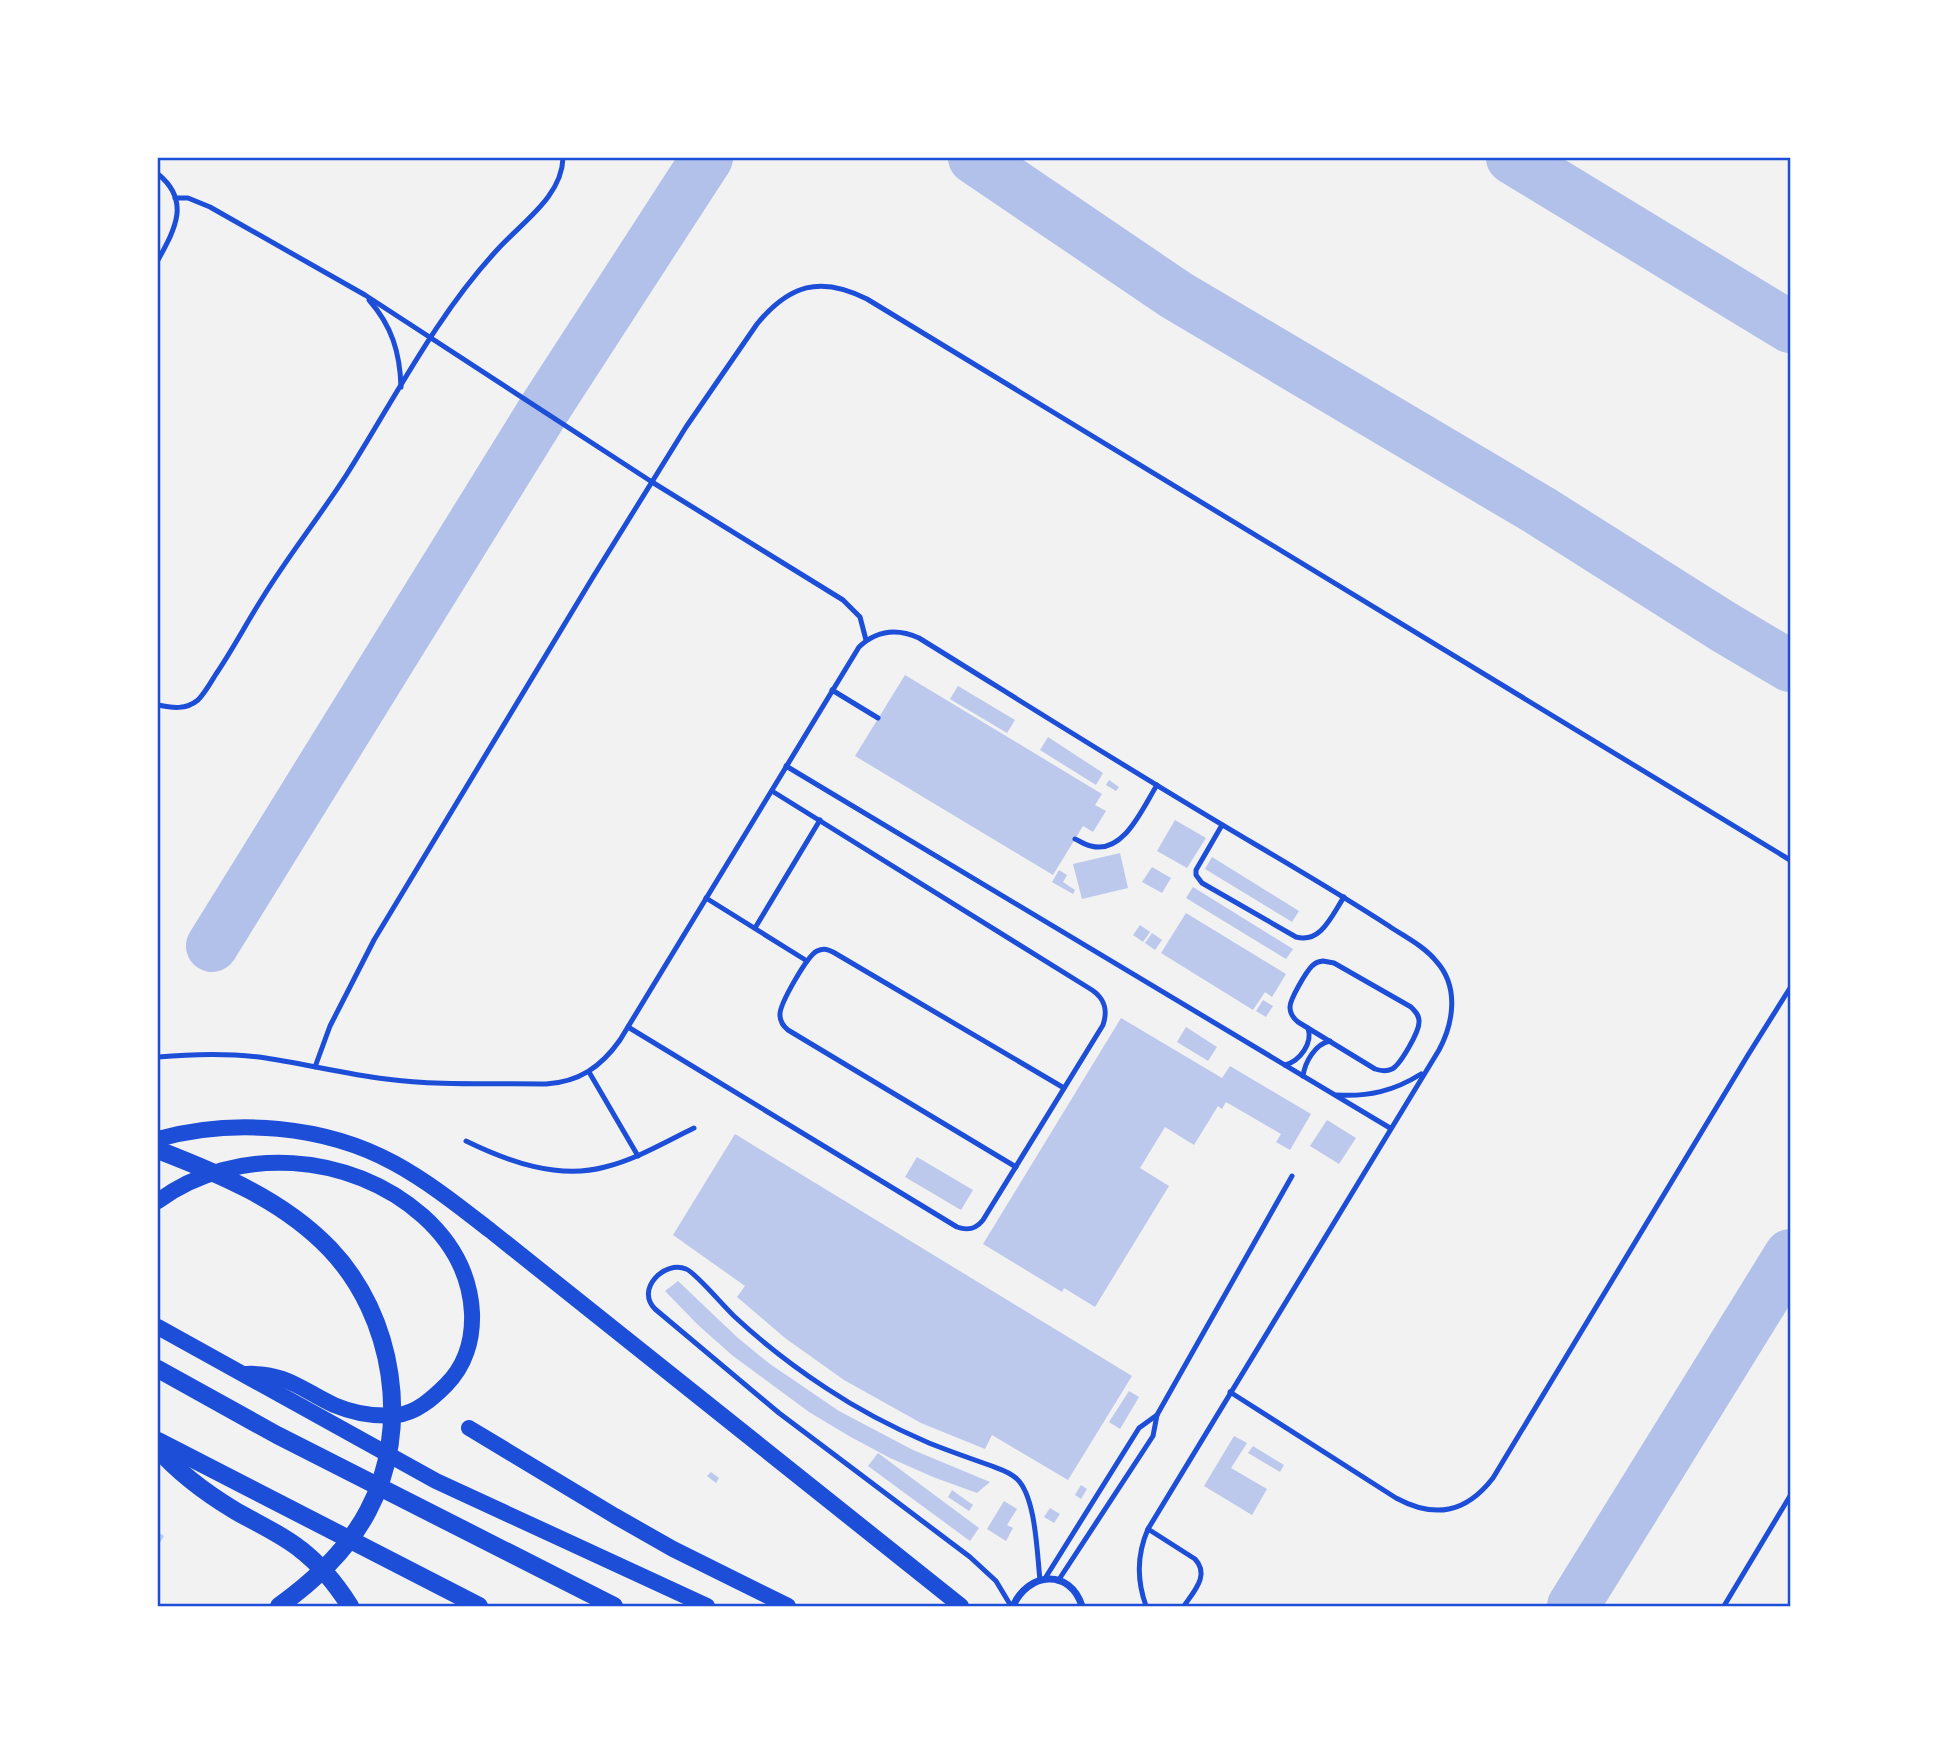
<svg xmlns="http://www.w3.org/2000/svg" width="1948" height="1764" viewBox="0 0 1948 1764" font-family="Lora,serif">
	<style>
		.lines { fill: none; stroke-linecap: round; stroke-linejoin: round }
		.taxiway { stroke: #b2c1ea; stroke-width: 52 }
		.building { fill: #bdc9ec }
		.service { stroke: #1d4ed8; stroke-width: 5 }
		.minor { stroke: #1d4ed8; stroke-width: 7 }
		.primary { stroke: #1d4ed8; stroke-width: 16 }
		.trunk { stroke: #1d4ed8; stroke-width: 18 }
		.neatline { fill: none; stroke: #1d4ed8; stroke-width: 2.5 }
	</style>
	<rect width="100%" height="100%" fill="#f2f2f2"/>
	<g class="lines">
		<g class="taxiway">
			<polyline points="974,158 1176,295 1539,510 1724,627 1790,666"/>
			<polyline points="1512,158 1790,327"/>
			<polyline points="212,946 543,411 707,158"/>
			<polyline points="1573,1606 1790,1255"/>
		</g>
	</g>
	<g class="building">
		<polygon points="905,675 1102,794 1095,805 1106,811 1093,832 1083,826 1053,875 855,756"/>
		<polygon points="958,686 1015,720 1007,733 950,699"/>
		<polygon points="1048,737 1103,773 1096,785 1040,750"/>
		<polygon points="1109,780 1119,787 1116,791 1106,785"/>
		<polygon points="1175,820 1206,838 1187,868 1157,851"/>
		<polygon points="1120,853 1128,888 1082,899 1073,864"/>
		<polygon points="1212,857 1299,911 1292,922 1205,869"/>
		<polygon points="1152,867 1171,878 1162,893 1142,882"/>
		<polygon points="1059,870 1067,875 1063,882 1075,890 1073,894 1052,882"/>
		<polygon points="1193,887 1293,949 1286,959 1186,898"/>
		<polygon points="1186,913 1286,974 1272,997 1265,992 1253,1010 1161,953"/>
		<polygon points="1140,925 1150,932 1143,942 1133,935"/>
		<polygon points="1152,933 1162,940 1155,950 1145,943"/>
		<polygon points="1263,1000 1273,1006 1266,1017 1256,1011"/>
		<polygon points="1121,1018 1222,1078 1230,1066 1311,1114 1290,1150 1276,1142 1281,1134 1226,1102 1222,1109 1218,1106 1194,1145 1165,1127 1140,1168 1169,1186 1095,1307 1064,1288 1062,1292 983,1244"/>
		<polygon points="1186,1027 1217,1047 1208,1061 1177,1042"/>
		<polygon points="1327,1120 1356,1138 1339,1164 1310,1146"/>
		<polygon points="735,1134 1132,1376 1068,1480 992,1435 985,1449 921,1423 844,1380 785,1338 737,1297 745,1286 673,1235"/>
		<polygon points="917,1157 973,1190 961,1210 905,1177"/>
		<polygon points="678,1281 738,1338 770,1364 839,1411 913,1450 990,1482 977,1493 933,1477 890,1458 849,1436 809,1412 733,1356 698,1325 665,1291"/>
		<polygon points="1129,1391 1139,1397 1120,1429 1109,1422"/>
		<polygon points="1234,1436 1247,1443 1231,1468 1267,1489 1252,1515 1204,1486"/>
		<polygon points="1253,1446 1284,1465 1280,1472 1248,1453"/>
		<polygon points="878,1453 979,1528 970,1541 868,1466"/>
		<polygon points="711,1472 719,1478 716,1483 707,1476"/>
		<polygon points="1081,1485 1087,1489 1081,1499 1075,1495"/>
		<polygon points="952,1490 973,1505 969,1511 948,1497"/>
		<polygon points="1004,1501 1017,1509 1007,1525 1013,1528 1006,1541 987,1529"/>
		<polygon points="1050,1508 1060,1514 1054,1523 1044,1517"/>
		<polygon points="158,1532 164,1536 158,1546"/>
	</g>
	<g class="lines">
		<g class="service">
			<path d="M158,174c33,27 17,55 0,86"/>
			<polyline points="175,198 188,198 210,207 365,295 652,482 843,600 860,617 866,640"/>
			<path d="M369,300c23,26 31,53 32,87"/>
			<polyline points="832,690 878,718"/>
			<path d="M158,705c14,3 28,5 40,-5 7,-7 13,-18 18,-26 17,-25 31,-52 47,-77 26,-42 57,-81 84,-123 48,-76 89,-158 150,-224 24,-27 65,-53 66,-92"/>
			<polyline points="786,766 1390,1128"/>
			<path d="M1222,825l-26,45v5l6,8 94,54c25,7 36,-22 48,-40"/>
			<path d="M1075,839c5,2 10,6 16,7 33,9 52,-39 66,-61"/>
			<polyline points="706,898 807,961"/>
			<polyline points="755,928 820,820"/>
			<path d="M1323,961l11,2 77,44c4,4 8,8 8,14 1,10 -19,44 -27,48 -6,3 -11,2 -17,0l-77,-47c-5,-4 -8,-8 -8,-15 0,-8 16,-35 22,-41 5,-4 5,-4 11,-5z"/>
			<path d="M628,1027l329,200c11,4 19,2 26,-7l120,-195c5,-15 2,-26 -11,-35l-320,-199"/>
			<path d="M158,1057c33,-3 67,-4 101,0 43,6 84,17 127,22 53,7 107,4 160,5 33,-2 55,-17 74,-44l239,-393c18,-17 38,-19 60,-9 113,70 225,141 339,208 44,26 88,52 131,80 16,11 35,20 47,35 23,25 18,61 3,89l-291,479c-11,25 -11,52 -2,77"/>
			<path d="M1285,1065c15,-4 28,-22 23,-37"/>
			<path d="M315,1067l15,-41 44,-86 219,-363 93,-150 71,-103c32,-39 63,-49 110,-25l923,561"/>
			<polyline points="589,1072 638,1156"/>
			<path d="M1303,1076c2,-14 12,-32 27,-35"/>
			<path d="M1337,1095c31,2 57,-4 84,-21"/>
			<path d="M466,1141c41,20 92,39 139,26 32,-8 60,-25 89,-39"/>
			<path d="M1016,1167l-228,-137c-5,-4 -8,-8 -8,-15 -1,-10 27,-59 37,-64 6,-3 10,-2 16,1l231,136"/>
			<path d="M1230,1392l166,106c39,21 70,15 97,-20l255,-423 42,-67"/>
			<path d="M1148,1529l47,30c15,16 -1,32 -11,47"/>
			<polyline points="1044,1580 1139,1428 1157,1415"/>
			<polyline points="1058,1581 1153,1436 1157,1415 1292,1176"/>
			<path d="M1011,1606l-15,-25 -26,-24 -191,-144 -124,-104c-20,-20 10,-49 31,-40 9,3 38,38 49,48 28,26 59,50 91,71 33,22 68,40 103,55 20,8 40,15 60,22 10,4 20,6 28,14 19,18 20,75 23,101"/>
			<polyline points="1724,1606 1790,1496"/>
		</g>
		<path class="minor" d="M1013,1606c15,-34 57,-38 69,0"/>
		<g class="primary">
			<path d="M158,1139c76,-21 166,-14 236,24 35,19 66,44 97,68l470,375"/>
			<path d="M158,1201c78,-57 193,-49 265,15 29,26 47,58 49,97 1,27 -7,53 -26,72 -14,14 -30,28 -49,30 -21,2 -44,-2 -63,-10 -32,-15 -49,-33 -88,-31"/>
			<polyline points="158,1327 436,1481 707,1606"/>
			<polyline points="469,1428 615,1516 673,1549 788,1606"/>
		</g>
		<g class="trunk">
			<path d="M158,1150c62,24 125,50 172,99 64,67 82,180 38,262 -20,38 -54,70 -89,95"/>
			<polyline points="158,1369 277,1435 614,1606"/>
			<polyline points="158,1441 479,1606"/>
			<path d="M158,1449c21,24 48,44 76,61 22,13 46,23 66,39 21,16 36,35 50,57"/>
		</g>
	</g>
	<rect width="1948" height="1764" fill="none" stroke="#ffffff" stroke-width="318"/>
	<rect x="159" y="159" width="1630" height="1446" class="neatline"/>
</svg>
